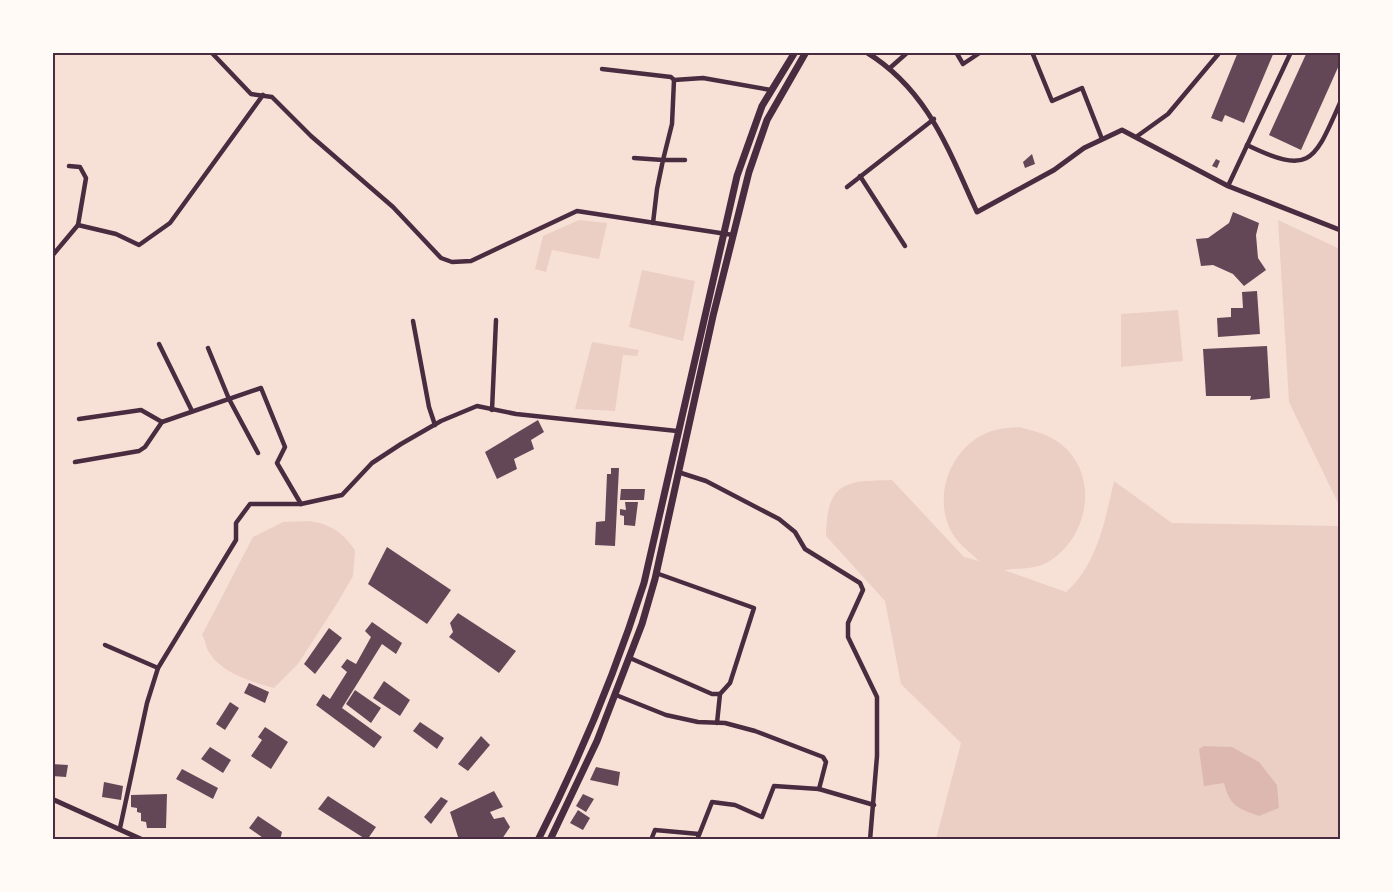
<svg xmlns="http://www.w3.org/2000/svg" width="1393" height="892" viewBox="0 0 1393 892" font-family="'PT Sans',sans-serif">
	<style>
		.green { fill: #ebcfc5 }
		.water { fill: #dcb8b0 }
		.building { fill: #644757 }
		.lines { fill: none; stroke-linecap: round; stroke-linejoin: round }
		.minor { stroke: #4a2c40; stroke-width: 4.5 }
		.tertiary { stroke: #4a2c40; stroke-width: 5 }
		.primary { stroke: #4a2c40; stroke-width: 7 }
		.neatline { fill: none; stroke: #4a2c40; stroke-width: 2 }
	</style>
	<rect width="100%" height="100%" fill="#f7e1d7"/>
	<g class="green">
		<polygon points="579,220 607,223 599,259 552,250 546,272 535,269 543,236"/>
		<polygon points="1278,220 1340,249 1340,507 1289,402"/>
		<polygon points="642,270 695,281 683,341 629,327"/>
		<polygon points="1178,310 1183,361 1121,367 1121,314"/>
		<polygon points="592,342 639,350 637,356 623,355 615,411 575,409"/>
		<path d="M1019,427c15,4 29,7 42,17 39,31 28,94 -13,118 -14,8 -29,6 -44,8l62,22c31,-27 39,-71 48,-111l58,42 168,3v313h-404l25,-96 -60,-59 -16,-83 -59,-65c1,-54 18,-55 66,-56l72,77 15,4c-11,-11 -24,-19 -30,-34 -16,-38 6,-86 46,-97 8,-2 16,-2 24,-3z"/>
		<path d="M310,521c21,3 33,12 45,29l-2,26 -15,26 -40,62 -24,24c-22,-6 -53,-15 -65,-36 -4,-5 -3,-12 -7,-17l51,-98 30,-15z"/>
	</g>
	<path class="water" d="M1204,746l28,1 27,15 18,23 2,23 -20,8c-22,-8 -29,-10 -35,-33l-20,3 -5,-37z"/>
	<g class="building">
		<polygon points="1238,52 1274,52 1244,123 1225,115 1222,122 1211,118"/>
		<polygon points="1307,52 1340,52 1340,63 1301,150 1269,135"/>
		<polygon points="1032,154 1035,164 1025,168 1023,162"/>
		<polygon points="1216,159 1220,161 1217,168 1212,166"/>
		<polygon points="1233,212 1259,223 1256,235 1258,258 1266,270 1244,286 1233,274 1213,265 1201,266 1196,239 1208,238 1229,223"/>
		<polygon points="1257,291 1260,334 1218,337 1217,318 1231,317 1231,308 1243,308 1242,292"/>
		<polygon points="1267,346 1270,398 1250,400 1251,396 1206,396 1203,349"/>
		<polygon points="538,420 544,432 531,440 534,449 514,459 517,469 497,479 485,452"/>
		<polygon points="611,468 619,468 615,546 595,545 596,522 605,521 607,474 611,474"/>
		<polygon points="621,489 645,489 644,500 620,500"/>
		<polygon points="625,502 638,502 635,526 624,525 624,516 620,515 620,509 626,510"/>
		<polygon points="387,547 451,590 427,624 368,584"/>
		<polygon points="458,613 516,651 499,673 449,637 453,632 450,623"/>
		<polygon points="372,622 402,643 396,654 382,644 342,708 382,737 374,748 316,705 323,694 330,699 347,672 341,667 347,659 356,664 371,637 365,631"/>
		<polygon points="329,628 342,638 315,674 304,664"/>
		<polygon points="384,681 410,700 400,716 373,698"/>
		<polygon points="249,683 269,692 265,703 244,693"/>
		<polygon points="355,690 381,708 371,723 346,704"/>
		<polygon points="230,702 239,708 225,730 216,724"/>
		<polygon points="420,722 444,738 437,749 413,731"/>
		<polygon points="265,727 288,742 271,769 251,756 262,740 258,737"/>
		<polygon points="481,736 490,745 468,771 458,764"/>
		<polygon points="210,747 231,760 223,773 201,759"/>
		<polygon points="52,764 68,765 66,777 52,776"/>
		<polygon points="596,767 620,772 618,786 590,780"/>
		<polygon points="182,769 218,788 213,799 176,779"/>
		<polygon points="104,782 123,786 121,800 102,797"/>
		<polygon points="494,791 503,807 490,812 494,819 504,817 510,827 502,839 459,840 450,812"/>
		<polygon points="167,794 166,828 147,828 146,822 141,821 141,813 137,812 137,808 131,807 131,795"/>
		<polygon points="583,794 594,799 586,812 576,806"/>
		<polygon points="328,796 376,827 367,840 318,809"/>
		<polygon points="441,797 448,801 431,824 424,817"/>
		<polygon points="578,810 590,818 583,830 570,823"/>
		<polygon points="258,816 282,832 280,840 266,840 249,828"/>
	</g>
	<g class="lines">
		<g class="minor">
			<polyline points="211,52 251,94 272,97 311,136 393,207 441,258 452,262 471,261 577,211 733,235"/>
			<polyline points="956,52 963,64 981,52"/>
			<polyline points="1032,52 1052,101 1082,88 1102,139"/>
			<polyline points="891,67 908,52"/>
			<polyline points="602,69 671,77 674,80 672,124 663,160 685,160"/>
			<polyline points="674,80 703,78 771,90"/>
			<polyline points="1136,137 1168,114 1220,52"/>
			<path d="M1247,145c64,31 67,16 93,-42"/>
			<polyline points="634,158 663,160 657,189 653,223"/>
			<polyline points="69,166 80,167 86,178 78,225 116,234 139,245 170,223 263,95"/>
			<polyline points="860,176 905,246"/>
			<polyline points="1228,186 1291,52"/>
			<polyline points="847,187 934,119"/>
			<polyline points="52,256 78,225"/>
			<polyline points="413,321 429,407 435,425"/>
			<polyline points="159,344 192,411"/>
			<polyline points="208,348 229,399 258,453"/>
			<polyline points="492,410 496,320"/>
			<polyline points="79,419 141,410 162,422"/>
			<polyline points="75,462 139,451 145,447 162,422 261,388 285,447 277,463 301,504"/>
			<polyline points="678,472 706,481 779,519 795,532 805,549 860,583 863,590 848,623 848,637 877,697 877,756 870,840"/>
			<polyline points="656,573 754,608 730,683 720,694 717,723"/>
			<polyline points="105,645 158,668"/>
			<polyline points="630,658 712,694 720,694"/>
			<polyline points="616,695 666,715 698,722 725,723 755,731 823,757 826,762 819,789"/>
			<polyline points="120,828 147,703 158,668 236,540 236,523 250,504 301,504 342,495 372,463 401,444 441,421 477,406 516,414 677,431"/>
			<polyline points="651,840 655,830 699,834"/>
			<polyline points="697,840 712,802 735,805 762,817 774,786 819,789 874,805"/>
		</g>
		<g class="tertiary">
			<path d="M866,52c62,38 82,97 111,160l77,-42 30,-22 38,-18 106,56 112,44"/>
			<polyline points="52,799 143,840"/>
		</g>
		<g class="primary">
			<path d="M538,840c44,-86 77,-166 106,-257l93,-407 25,-70 33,-54"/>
			<polyline points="550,840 597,741 642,624 655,579 713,316 749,172 767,120 806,52"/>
		</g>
	</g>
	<rect width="1393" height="892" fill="none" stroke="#fffaf5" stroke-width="108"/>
	<rect x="54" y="54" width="1285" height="784" class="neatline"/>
</svg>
